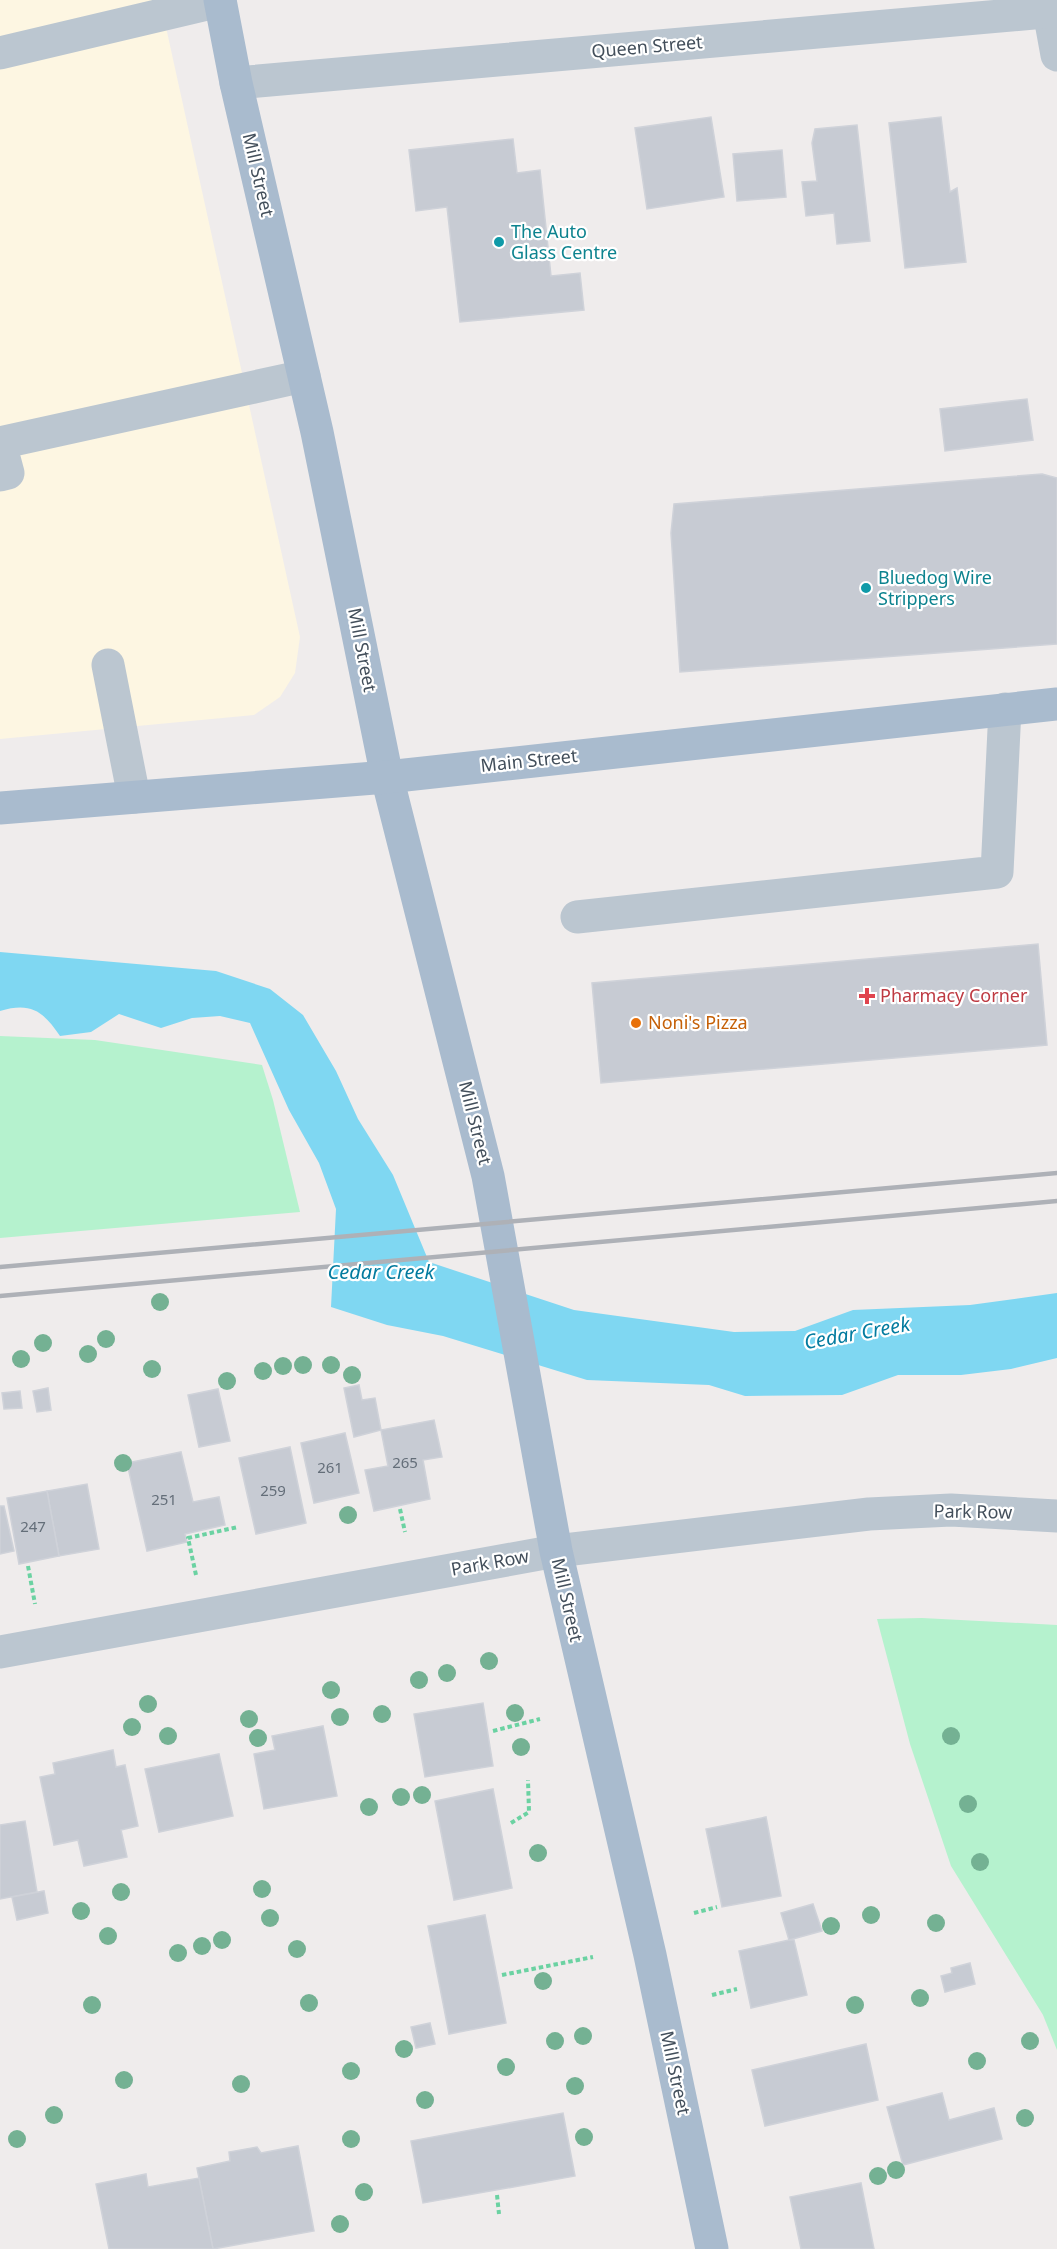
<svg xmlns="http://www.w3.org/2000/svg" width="1057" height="2249" viewBox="0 0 1057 2249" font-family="'Noto Sans',sans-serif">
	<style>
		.commercial { fill: #fdf6e2 }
		.green { fill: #b5f2ce }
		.water { fill: #7fd7f2 }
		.building { fill: #c7cbd3; stroke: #cfd2d9; stroke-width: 1.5 }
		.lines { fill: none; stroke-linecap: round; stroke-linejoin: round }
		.path { stroke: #6bd2a2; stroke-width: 4; stroke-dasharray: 4.5 3; stroke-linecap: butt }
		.minor { stroke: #bbc6d0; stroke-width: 33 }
		.major { stroke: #a9bbce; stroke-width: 33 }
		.rail { stroke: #aeb1b7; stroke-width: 4.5 }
		.tree { fill: #74b193 }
		.culture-dot { fill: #0f9aa8; stroke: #fff; stroke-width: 2 }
		.health-dot { fill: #e0444e; stroke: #fff; stroke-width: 2 }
		.food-dot { fill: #e8710a; stroke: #fff; stroke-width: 2 }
		.labels { text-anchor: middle; stroke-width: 4.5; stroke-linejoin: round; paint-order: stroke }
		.number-label { font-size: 15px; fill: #646e79 }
		.street-label { font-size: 18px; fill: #434f5b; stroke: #fff }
		.culture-label { font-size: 18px; fill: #0d838f; stroke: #fff; text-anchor: start }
		.health-label { font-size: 18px; fill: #be3a42; stroke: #fff; text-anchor: start }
		.food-label { font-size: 18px; fill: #c56008; stroke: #fff; text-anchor: start }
		.water-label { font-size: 20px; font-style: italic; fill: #037b9f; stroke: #fff }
	</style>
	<rect width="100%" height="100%" fill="#efecec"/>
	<polygon class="commercial" points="0,0 160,0 300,637 295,673 280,697 254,715 0,739"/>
	<g class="green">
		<polygon points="0,1036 95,1040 262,1065 273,1100 300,1212 0,1238"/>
		<polygon points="922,1618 1057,1625 1057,2050 1043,2015 951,1866 910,1744 877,1619"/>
	</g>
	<path class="water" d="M0,952l216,19 54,18 33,26 33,56 22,48 35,56 36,87 145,48 160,22 61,-1 58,-21 117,-5 87,-12v65l-46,11 -50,6h-63l-56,20 -97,1 -36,-11 -122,-5 -144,-44 -56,-11 -56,-18 5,-98 -17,-46 -30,-53 -39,-87 -30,-7 -28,2 -31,10 -42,-14 -28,18 -31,4c-17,-25 -29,-34 -60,-25z"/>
	<g class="building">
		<polygon points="711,117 724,197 647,209 635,128"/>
		<polygon points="941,117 950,192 957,188 966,262 905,268 889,123"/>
		<polygon points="857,125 870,241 837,244 834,213 806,216 802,182 817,181 812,143 815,129"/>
		<polygon points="513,139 517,173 540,170 551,276 580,273 584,310 460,322 447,207 416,211 409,150"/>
		<polygon points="782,150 786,197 737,201 733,154"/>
		<polygon points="1027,399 1033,440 945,451 940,409"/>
		<polygon points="1042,474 1057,478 1057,644 680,672 671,533 674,504"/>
		<polygon points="1038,944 1047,1045 601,1083 592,983"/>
		<polygon points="359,1385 362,1400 375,1398 381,1430 354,1437 344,1388"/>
		<polygon points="48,1388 51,1410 37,1412 33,1391"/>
		<polygon points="218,1389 230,1441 199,1447 188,1395"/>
		<polygon points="20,1391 22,1408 4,1409 2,1393"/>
		<polygon points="434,1420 442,1457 423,1460 430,1499 374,1511 365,1470 388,1466 381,1430"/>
		<polygon points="345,1433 359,1493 314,1503 301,1443"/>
		<polygon points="290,1447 306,1523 256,1534 239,1458"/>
		<polygon points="181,1452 193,1502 219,1497 225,1525 185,1534 187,1542 147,1551 127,1463"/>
		<polygon points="87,1484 99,1549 59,1556 47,1491"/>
		<polygon points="47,1491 59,1556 19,1564 7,1498"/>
		<polygon points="0,1506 4,1506 14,1551 0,1554"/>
		<polygon points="483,1703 493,1766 425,1777 414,1714"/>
		<polygon points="323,1726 337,1796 264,1809 254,1754 275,1750 272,1736"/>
		<polygon points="113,1750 116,1767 125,1765 138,1826 121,1830 127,1857 84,1866 78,1840 54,1845 40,1777 55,1774 53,1763"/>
		<polygon points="219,1754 233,1816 159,1832 145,1769"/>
		<polygon points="493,1789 512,1888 454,1900 435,1801"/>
		<polygon points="766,1817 781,1896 722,1907 706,1829"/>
		<polygon points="25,1821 37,1892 0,1899 0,1825"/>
		<polygon points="44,1891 48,1913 17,1920 12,1897"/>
		<polygon points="813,1904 822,1931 789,1940 781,1913"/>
		<polygon points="485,1915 506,2023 449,2034 428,1926"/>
		<polygon points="789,1940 794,1940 807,1995 751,2008 739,1951"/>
		<polygon points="970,1963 975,1984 945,1992 941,1976 952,1973 951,1968"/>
		<polygon points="430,2023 435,2044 416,2048 411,2027"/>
		<polygon points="866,2044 878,2100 765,2126 752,2070"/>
		<polygon points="942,2093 949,2120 994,2108 1002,2139 903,2165 887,2107"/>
		<polygon points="563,2113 575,2176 423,2203 411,2141"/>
		<polygon points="298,2146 314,2231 213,2249 197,2168 230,2161 229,2152 257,2147 261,2153"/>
		<polygon points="146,2174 148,2187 199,2178 213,2249 109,2249 96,2184"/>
		<polygon points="861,2183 874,2249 801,2249 790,2197"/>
	</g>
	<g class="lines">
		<g class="path">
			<polyline points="400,1509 405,1532"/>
			<polyline points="28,1566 35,1604"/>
			<polyline points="196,1575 188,1538 238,1527"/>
			<polyline points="493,1731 540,1719"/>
			<polyline points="511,1823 529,1812 528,1780"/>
			<polyline points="694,1913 717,1907"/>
			<polyline points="502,1975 593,1957"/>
			<polyline points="712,1995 737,1989"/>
			<polyline points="497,2195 499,2214"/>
		</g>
		<g class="minor">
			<polyline points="1047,0 1057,55"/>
			<polyline points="0,53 220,1"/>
			<polyline points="236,83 1057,11"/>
			<polyline points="0,475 8,473 0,443 304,376"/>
			<polyline points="108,665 134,797"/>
			<polyline points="577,917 997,872 1005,709"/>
			<polyline points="0,1652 556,1551 869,1514 951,1510 1057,1516"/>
		</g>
		<g class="major">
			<polyline points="220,0 236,83 317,432 387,777 488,1176 556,1551 650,1955 712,2249"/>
			<polyline points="0,808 387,777 1057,704"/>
		</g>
		<g class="rail">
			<polyline points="0,1267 1057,1173"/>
			<polyline points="0,1296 1057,1201"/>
		</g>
	</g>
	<g class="tree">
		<circle cx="160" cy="1302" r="9"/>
		<circle cx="106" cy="1339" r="9"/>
		<circle cx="43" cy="1343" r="9"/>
		<circle cx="88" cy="1354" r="9"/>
		<circle cx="21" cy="1359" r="9"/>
		<circle cx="303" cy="1365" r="9"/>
		<circle cx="331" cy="1365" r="9"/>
		<circle cx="283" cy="1366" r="9"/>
		<circle cx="152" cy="1369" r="9"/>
		<circle cx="263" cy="1371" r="9"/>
		<circle cx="352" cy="1375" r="9"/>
		<circle cx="227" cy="1381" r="9"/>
		<circle cx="123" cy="1463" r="9"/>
		<circle cx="348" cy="1515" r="9"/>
		<circle cx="489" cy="1661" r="9"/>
		<circle cx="447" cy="1673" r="9"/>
		<circle cx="419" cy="1680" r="9"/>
		<circle cx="331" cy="1690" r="9"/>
		<circle cx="148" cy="1704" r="9"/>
		<circle cx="515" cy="1713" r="9"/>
		<circle cx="382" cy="1714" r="9"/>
		<circle cx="340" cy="1717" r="9"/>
		<circle cx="249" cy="1719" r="9"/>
		<circle cx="132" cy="1727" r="9"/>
		<circle cx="168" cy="1736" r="9"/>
		<circle cx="951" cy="1736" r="9"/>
		<circle cx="258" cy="1738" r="9"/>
		<circle cx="521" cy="1747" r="9"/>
		<circle cx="422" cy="1795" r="9"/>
		<circle cx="401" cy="1797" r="9"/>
		<circle cx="968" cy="1804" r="9"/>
		<circle cx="369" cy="1807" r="9"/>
		<circle cx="538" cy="1853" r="9"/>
		<circle cx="980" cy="1862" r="9"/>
		<circle cx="262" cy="1889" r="9"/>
		<circle cx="121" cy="1892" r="9"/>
		<circle cx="81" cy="1911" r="9"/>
		<circle cx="871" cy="1915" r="9"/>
		<circle cx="270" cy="1918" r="9"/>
		<circle cx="936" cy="1923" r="9"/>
		<circle cx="831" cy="1926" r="9"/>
		<circle cx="108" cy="1936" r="9"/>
		<circle cx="222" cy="1940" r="9"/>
		<circle cx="202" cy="1946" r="9"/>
		<circle cx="297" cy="1949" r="9"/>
		<circle cx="178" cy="1953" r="9"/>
		<circle cx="543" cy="1981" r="9"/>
		<circle cx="920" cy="1998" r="9"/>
		<circle cx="309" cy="2003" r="9"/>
		<circle cx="92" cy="2005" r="9"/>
		<circle cx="855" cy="2005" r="9"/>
		<circle cx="583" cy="2036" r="9"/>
		<circle cx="555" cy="2041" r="9"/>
		<circle cx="1030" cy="2041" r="9"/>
		<circle cx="404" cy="2049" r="9"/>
		<circle cx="977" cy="2061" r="9"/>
		<circle cx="506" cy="2067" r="9"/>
		<circle cx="351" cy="2071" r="9"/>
		<circle cx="124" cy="2080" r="9"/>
		<circle cx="241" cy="2084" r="9"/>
		<circle cx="575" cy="2086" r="9"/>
		<circle cx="425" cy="2100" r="9"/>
		<circle cx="54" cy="2115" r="9"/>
		<circle cx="1025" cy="2118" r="9"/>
		<circle cx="584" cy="2137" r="9"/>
		<circle cx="17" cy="2139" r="9"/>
		<circle cx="351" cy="2139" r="9"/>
		<circle cx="896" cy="2170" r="9"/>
		<circle cx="878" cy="2176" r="9"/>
		<circle cx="364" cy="2192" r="9"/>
		<circle cx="340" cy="2224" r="9"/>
	</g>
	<g class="culture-dot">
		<circle cx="499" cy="242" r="6"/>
		<circle cx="866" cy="588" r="6"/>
	</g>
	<path class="health-dot" d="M864 987h6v6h6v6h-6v6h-6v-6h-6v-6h6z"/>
	<circle class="food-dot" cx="636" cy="1023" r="6"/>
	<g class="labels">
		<g class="number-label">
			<text x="405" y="1468">265</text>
			<text x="330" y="1473">261</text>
			<text x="273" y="1496">259</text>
			<text x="164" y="1505">251</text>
			<text x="33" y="1532">247</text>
		</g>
		<g class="street-label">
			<text transform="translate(647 47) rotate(-5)" y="6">Queen Street</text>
			<text transform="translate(258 175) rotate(77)" y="6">Mill Street</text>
			<text transform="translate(362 650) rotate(79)" y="6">Mill Street</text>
			<text transform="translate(529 761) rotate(-6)" y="6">Main Street</text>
			<text transform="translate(475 1123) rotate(76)" y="6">Mill Street</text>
			<text transform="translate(973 1512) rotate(1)" y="6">Park Row</text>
			<text transform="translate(490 1563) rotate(-10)" y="6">Park Row</text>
			<text transform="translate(567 1600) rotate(77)" y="6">Mill Street</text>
			<text transform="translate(675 2073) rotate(78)" y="6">Mill Street</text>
		</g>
		<g class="culture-label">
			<text x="511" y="238">The Auto<tspan x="511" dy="21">Glass Centre</tspan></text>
			<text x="878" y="584">Bluedog Wire<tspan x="878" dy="21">Strippers</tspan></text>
		</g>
		<g class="health-label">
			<text x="880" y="1002">Pharmacy Corner</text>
		</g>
		<g class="food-label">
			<text x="648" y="1029">Noni's Pizza</text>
		</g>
		<g class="water-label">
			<text x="381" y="1279">Cedar Creek</text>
			<text transform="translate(857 1333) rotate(-10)" y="7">Cedar Creek</text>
		</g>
	</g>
</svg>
